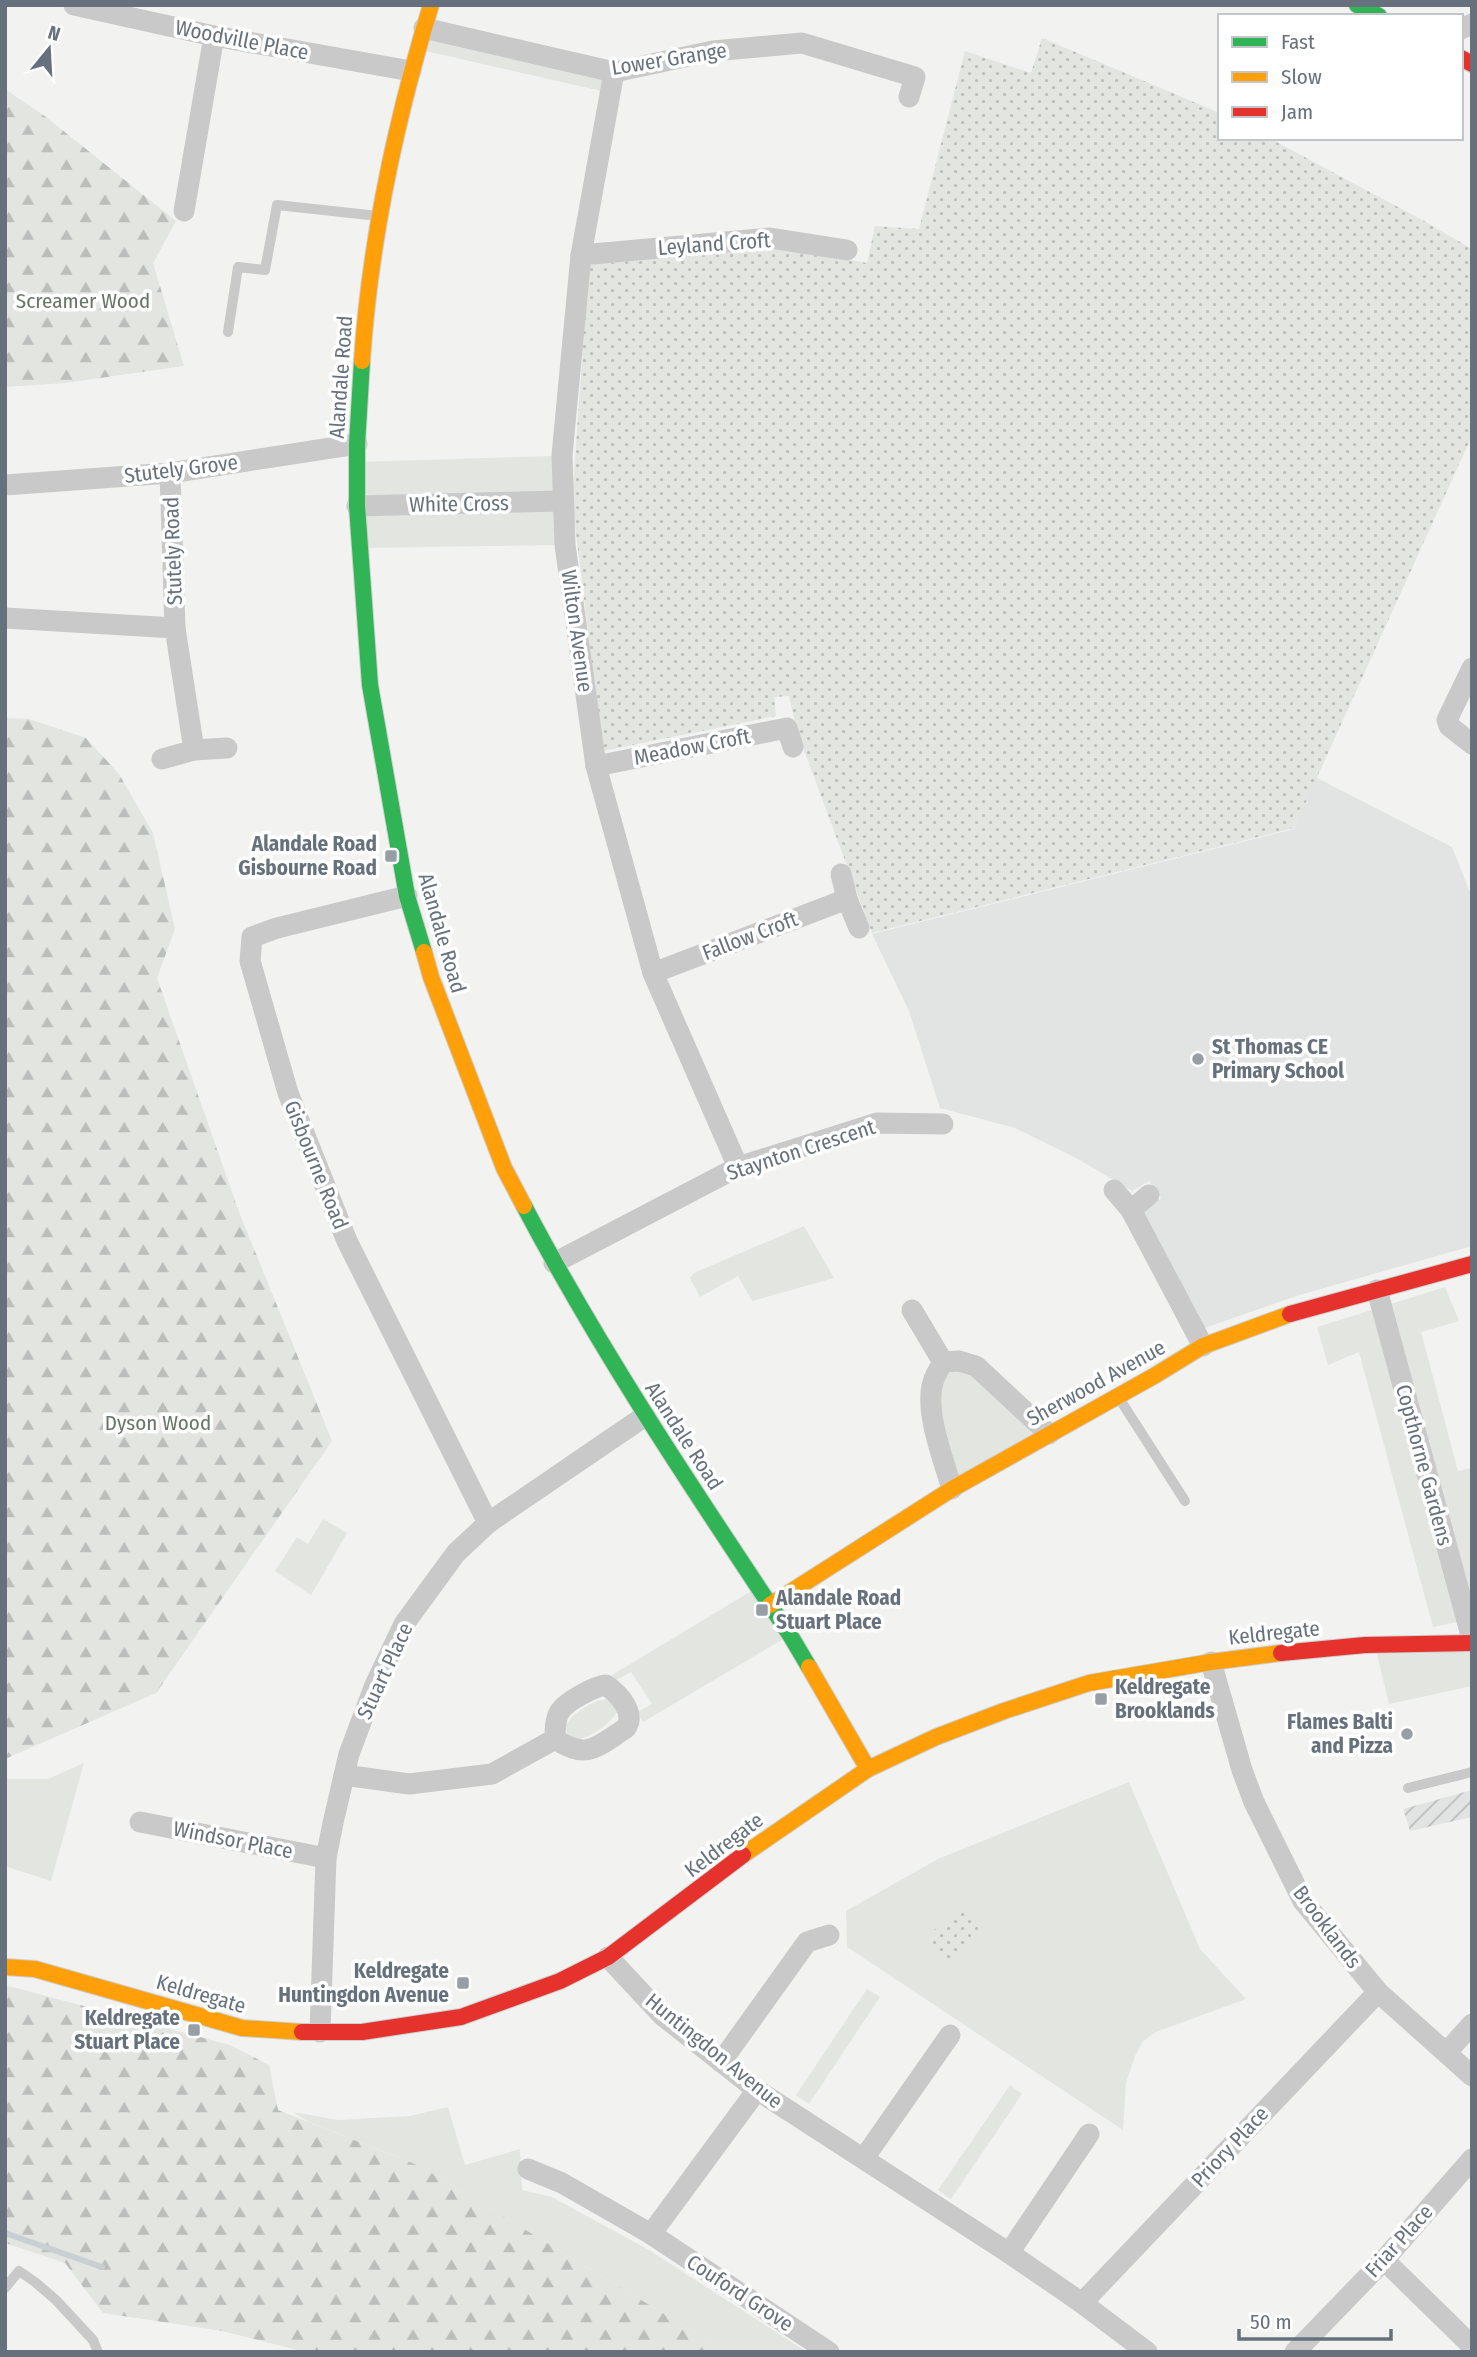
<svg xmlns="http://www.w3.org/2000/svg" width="1477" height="2357" viewBox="0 0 1477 2357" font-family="'Fira Sans Condensed',sans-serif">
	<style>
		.built { fill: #e2e4e3 }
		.industrial { fill: url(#industrial-furrows) }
		.green { fill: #e2e5e0 }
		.forest { fill: url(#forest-firs) }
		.park { fill: url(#park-dots) }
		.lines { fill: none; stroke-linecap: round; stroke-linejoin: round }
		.stream { stroke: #c9cfd2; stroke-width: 6 }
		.fast-casing { stroke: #cecfcf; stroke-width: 18 }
		.slow-casing { stroke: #cecfcf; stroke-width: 18 }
		.jam-casing { stroke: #cecfcf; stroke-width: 18 }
		.lane { stroke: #c9c9ca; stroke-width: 10 }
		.street { stroke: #c9c9ca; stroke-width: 21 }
		.fast { stroke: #30b455; stroke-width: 16 }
		.slow { stroke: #ff9f0a; stroke-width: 16 }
		.jam { stroke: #e5322d; stroke-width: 16 }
		.poi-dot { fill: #979ea6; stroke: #fff; stroke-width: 2.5 }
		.labels { text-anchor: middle; stroke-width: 7; stroke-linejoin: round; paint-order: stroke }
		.street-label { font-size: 21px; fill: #66717d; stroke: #fff }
		.park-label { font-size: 21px; fill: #667664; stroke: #fff }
		.poi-label { font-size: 21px; font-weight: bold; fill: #66717d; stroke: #fff; text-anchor: end }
	</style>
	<defs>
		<pattern id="industrial-furrows" width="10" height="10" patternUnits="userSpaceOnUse" patternTransform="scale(1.75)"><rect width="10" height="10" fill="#e2e4e3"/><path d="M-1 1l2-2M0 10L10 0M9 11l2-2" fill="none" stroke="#bbbdbd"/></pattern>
		<pattern id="forest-firs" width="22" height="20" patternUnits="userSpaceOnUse" patternTransform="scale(1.75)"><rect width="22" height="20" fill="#e2e5e0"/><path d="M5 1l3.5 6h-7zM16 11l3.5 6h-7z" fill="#bbbebb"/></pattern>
		<pattern id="park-dots" width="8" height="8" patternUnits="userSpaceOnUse" patternTransform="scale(1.75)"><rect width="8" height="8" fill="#e2e5e0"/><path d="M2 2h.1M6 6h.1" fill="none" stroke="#bbbebb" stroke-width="1.8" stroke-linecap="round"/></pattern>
	</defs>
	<rect width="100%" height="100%" fill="#f2f3f1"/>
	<polygon class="built" points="1313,776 1452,847 1472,897 1472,1246 1296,1296 1202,1329 1141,1214 1161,1198 1149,1181 1132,1191 1078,1159 1015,1128 940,1108 909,1011 872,934 1294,829"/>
	<polygon class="industrial" points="1472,1790 1472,1817 1410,1831 1403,1809"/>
	<g class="green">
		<polygon points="424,28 614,72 610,93 417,49"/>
		<polygon points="552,456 565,545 360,548 357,462"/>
		<polygon points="804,1226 834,1278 752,1301 738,1276 700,1297 690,1278 694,1273"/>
		<polygon points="1445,1287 1459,1321 1421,1332 1458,1471 1472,1468 1472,1619 1433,1627 1359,1352 1328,1365 1317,1327"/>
		<polygon points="959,1361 1049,1434 952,1489 932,1414 943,1362"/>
		<polygon points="323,1519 347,1533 311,1595 275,1571 297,1537 308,1544"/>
		<polygon points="758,1587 790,1635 643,1722 637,1712 652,1704 631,1672 616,1680 612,1675"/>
		<polygon points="1472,1651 1472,1686 1389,1704 1377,1654"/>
		<path d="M608,1699l6,5 3,8c-9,14 -26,25 -41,28l-9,-6 -1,-9c7,-12 27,-25 42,-26z"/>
		<polygon points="84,1763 51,1881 5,1866 5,1779 48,1779"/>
		<polygon points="1129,1782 1200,1949 1246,1999 1156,2032 1143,2041 1135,2056 1126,2083 1123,2130 847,1947 846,1911 938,1859"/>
		<polygon points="867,1989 880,1997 809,2104 796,2095"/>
		<polygon points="1010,2085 1022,2094 951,2199 938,2190"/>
		<polygon points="448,2107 465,2165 520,2149 522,2190 552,2197 649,2250 807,2352 727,2352 420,2166 309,2122 293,2112 338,2120 410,2116"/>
	</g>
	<g class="forest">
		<polygon points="5,89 46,117 176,221 153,263 184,366 65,383 5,387"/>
		<polygon points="5,718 29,719 86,738 119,774 153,833 175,929 157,978 239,1212 332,1441 156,1693 5,1759"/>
		<polygon points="5,1985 230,2045 269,2065 278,2110 420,2166 727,2352 305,2352 222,2331 103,2313 65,2263 5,2243"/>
	</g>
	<g class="park">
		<polygon points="1042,38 1220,113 1220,138 1269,138 1424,221 1472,249 1472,436 1294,828 872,933 798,734 789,696 774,697 776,716 603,751 572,501 589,262 774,246 867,263 875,226 919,229 965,51 1031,73"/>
		<path d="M963,1910l21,22 -20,15 -5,12 -11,1 -20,-21c5,-12 10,-10 19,-16 6,-3 11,-8 16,-13z"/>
	</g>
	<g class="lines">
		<polyline class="stream" points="5,2233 102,2267"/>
		<defs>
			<g id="fast">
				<polyline points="1357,5 1379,16"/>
				<polyline points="362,361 357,444 357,506 370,685 407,896 424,952"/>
				<path d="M524,1206c79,150 173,289 266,429l19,32"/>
			</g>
			<g id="slow">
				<path d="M362,361c8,-121 34,-241 69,-356"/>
				<polyline points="424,952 431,977 504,1168 524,1206"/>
				<polyline points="770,1605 952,1489 1154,1376 1203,1346 1290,1314"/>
				<polyline points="809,1667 868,1769"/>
				<polyline points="743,1855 868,1769 936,1737 1004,1711 1089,1683 1211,1662 1281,1653"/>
				<polyline points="5,1967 35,1969 242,2028 302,2032"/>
			</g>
			<g id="jam">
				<polyline points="1461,58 1472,64"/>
				<polyline points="1290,1314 1472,1264"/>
				<polyline points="1281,1653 1365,1645 1472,1643"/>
				<polyline points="302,2032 362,2032 461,2017 560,1981 608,1957 743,1855"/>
			</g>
		</defs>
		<use href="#fast" class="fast-casing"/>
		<use href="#slow" class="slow-casing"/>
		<use href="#jam" class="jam-casing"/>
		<g class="lane">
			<polyline points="228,332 238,267 265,270 277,205 378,216"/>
			<polyline points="1119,1398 1185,1501"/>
			<polyline points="1408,1788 1472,1772"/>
			<polyline points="5,2288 19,2271 35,2282 56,2300 93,2340 98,2352"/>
		</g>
		<g class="street">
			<polyline points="74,5 214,36 411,71"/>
			<polyline points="424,28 614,72 713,51 802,43 915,77 909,97"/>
			<polyline points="1461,29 1472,24"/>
			<polyline points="614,72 581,255 562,455 565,545 596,766 653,973 738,1167"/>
			<polyline points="184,211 214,36"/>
			<polyline points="581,255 770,238 847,250"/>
			<polyline points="170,473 175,628"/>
			<polyline points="5,485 170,473 357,444"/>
			<polyline points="357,506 562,501"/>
			<polyline points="5,618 175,628 194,750 162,759"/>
			<polyline points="1472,668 1447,720 1449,726 1472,744"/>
			<polyline points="194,750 227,748"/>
			<polyline points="596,766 787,728 793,747"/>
			<polyline points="841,874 847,899"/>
			<polyline points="407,896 277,928 252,937 250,961 288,1093 347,1241 488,1523"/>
			<polyline points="653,973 847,899 859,928"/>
			<polyline points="1114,1190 1131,1210 1203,1346"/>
			<polyline points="1131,1210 1149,1195"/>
			<polyline points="554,1263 738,1167 877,1123 943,1124"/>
			<polyline points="1377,1290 1472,1639"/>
			<polyline points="912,1310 943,1362"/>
			<path d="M952,1489c-8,-28 -28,-78 -19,-107 2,-7 6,-13 10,-20l16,-1 17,5 73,68"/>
			<polyline points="1211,1662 1242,1770 1254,1802 1303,1901 1378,1992 1472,2076"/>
			<path d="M344,1775l65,9 83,-10 63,-35c0,-10 0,-20 5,-28 7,-10 35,-25 46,-26 13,9 30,28 20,43 -28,18 -39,33 -71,11"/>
			<polyline points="140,1822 326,1858"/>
			<polyline points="608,1957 663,2016 757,2090 1009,2253 1082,2303 1147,2352"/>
			<polyline points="320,2032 326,1858 333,1823 349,1754 375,1685 404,1624 456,1553 488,1523 645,1416"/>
			<polyline points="1447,2052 1472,2024"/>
			<polyline points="721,2062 807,1942 829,1935"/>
			<polyline points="864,2158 950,2035"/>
			<polyline points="528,2169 562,2183 651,2234 757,2090"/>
			<polyline points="651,2234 829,2352"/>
			<polyline points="1009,2253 1089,2134"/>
			<polyline points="1384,2260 1472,2346"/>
			<polyline points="1082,2303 1378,1992"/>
			<polyline points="1295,2352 1384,2260 1472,2159"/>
		</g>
		<use href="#fast" class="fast"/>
		<use href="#slow" class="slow"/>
		<use href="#jam" class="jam"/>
	</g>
	<g class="poi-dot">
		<rect x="384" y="849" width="14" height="14" rx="3.5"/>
		<circle cx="1198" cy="1059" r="7"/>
		<rect x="755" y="1603" width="14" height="14" rx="3.5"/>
		<rect x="1094" y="1692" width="14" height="14" rx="3.5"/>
		<circle cx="1407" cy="1734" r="7"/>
		<rect x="456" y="1976" width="14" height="14" rx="3.5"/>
		<rect x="187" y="2023" width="14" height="14" rx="3.5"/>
	</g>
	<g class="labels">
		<g class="street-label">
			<text transform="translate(242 40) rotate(11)" y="7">Woodville Place</text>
			<text transform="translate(669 59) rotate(-9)" y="7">Lower Grange</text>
			<text transform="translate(714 244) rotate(-4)" y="7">Leyland Croft</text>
			<text transform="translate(341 377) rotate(-86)" y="7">Alandale Road</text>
			<text transform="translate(181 469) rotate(-7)" y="7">Stutely Grove</text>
			<text transform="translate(459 504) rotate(-1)" y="7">White Cross</text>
			<text transform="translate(173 551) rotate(-92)" y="7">Stutely Road</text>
			<text transform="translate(577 631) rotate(82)" y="7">Wilton Avenue</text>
			<text transform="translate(692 747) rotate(-11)" y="7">Meadow Croft</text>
			<text transform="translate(442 933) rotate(74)" y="7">Alandale Road</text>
			<text transform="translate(750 936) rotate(-21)" y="7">Fallow Croft</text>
			<text transform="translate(801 1150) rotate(-18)" y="7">Staynton Crescent</text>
			<text transform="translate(316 1165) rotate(68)" y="7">Gisbourne Road</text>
			<text transform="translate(1096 1383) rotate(-29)" y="7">Sherwood Avenue</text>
			<text transform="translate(684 1436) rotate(57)" y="7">Alandale Road</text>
			<text transform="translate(1424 1465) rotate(75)" y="7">Copthorne Gardens</text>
			<text transform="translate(1274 1633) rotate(-6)" y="7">Keldregate</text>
			<text transform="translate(385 1671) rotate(-65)" y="7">Stuart Place</text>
			<text transform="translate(233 1840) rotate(11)" y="7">Windsor Place</text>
			<text transform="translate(724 1845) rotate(-37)" y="7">Keldregate</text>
			<text transform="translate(1327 1927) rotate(53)" y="7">Brooklands</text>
			<text transform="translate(201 1994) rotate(16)" y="7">Keldregate</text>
			<text transform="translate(714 2051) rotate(39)" y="7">Huntingdon Avenue</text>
			<text transform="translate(1230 2147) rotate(-47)" y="7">Priory Place</text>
			<text transform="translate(1399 2241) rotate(-48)" y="7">Friar Place</text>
			<text transform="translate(740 2293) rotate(33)" y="7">Couford Grove</text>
		</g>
		<g class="park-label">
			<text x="83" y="308">Screamer Wood</text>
			<text x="158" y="1430">Dyson Wood</text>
		</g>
		<g class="poi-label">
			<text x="377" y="851">Alandale Road<tspan x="377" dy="24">Gisbourne Road</tspan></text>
			<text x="1212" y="1054" text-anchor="start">St Thomas CE<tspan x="1212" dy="24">Primary School</tspan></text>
			<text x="776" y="1605" text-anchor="start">Alandale Road<tspan x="776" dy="24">Stuart Place</tspan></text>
			<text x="1115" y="1694" text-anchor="start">Keldregate<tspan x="1115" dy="24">Brooklands</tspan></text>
			<text x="1393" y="1729">Flames Balti<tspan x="1393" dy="24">and Pizza</tspan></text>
			<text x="449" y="1978">Keldregate<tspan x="449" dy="24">Huntingdon Avenue</tspan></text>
			<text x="180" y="2025">Keldregate<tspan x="180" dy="24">Stuart Place</tspan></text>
		</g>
	</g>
	<rect width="1477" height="2357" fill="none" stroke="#66717d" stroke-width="14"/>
	<rect x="1218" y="14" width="245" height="126" fill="#ffffff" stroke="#c2c6cb" stroke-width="2"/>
	<rect x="1232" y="37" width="35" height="10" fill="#30b455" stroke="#c2c6cb" stroke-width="2"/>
	<text x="1281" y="49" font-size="21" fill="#66717d">Fast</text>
	<rect x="1232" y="72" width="35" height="10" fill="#ff9f0a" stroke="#c2c6cb" stroke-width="2"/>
	<text x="1281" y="84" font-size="21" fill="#66717d">Slow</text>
	<rect x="1232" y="107" width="35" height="10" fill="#e5322d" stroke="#c2c6cb" stroke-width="2"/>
	<text x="1281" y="119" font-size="21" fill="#66717d">Jam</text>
	<g transform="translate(49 49) rotate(18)" stroke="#ffffff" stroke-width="5" paint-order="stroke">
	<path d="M0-5L12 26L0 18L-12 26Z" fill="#66717d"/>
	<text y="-10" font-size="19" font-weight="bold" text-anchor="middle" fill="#66717d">N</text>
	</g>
	<path d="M1239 2329v10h152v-10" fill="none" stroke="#66717d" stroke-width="3.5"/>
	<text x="1250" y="2329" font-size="21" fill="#66717d" stroke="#ffffff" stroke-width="5" paint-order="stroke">50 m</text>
</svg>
